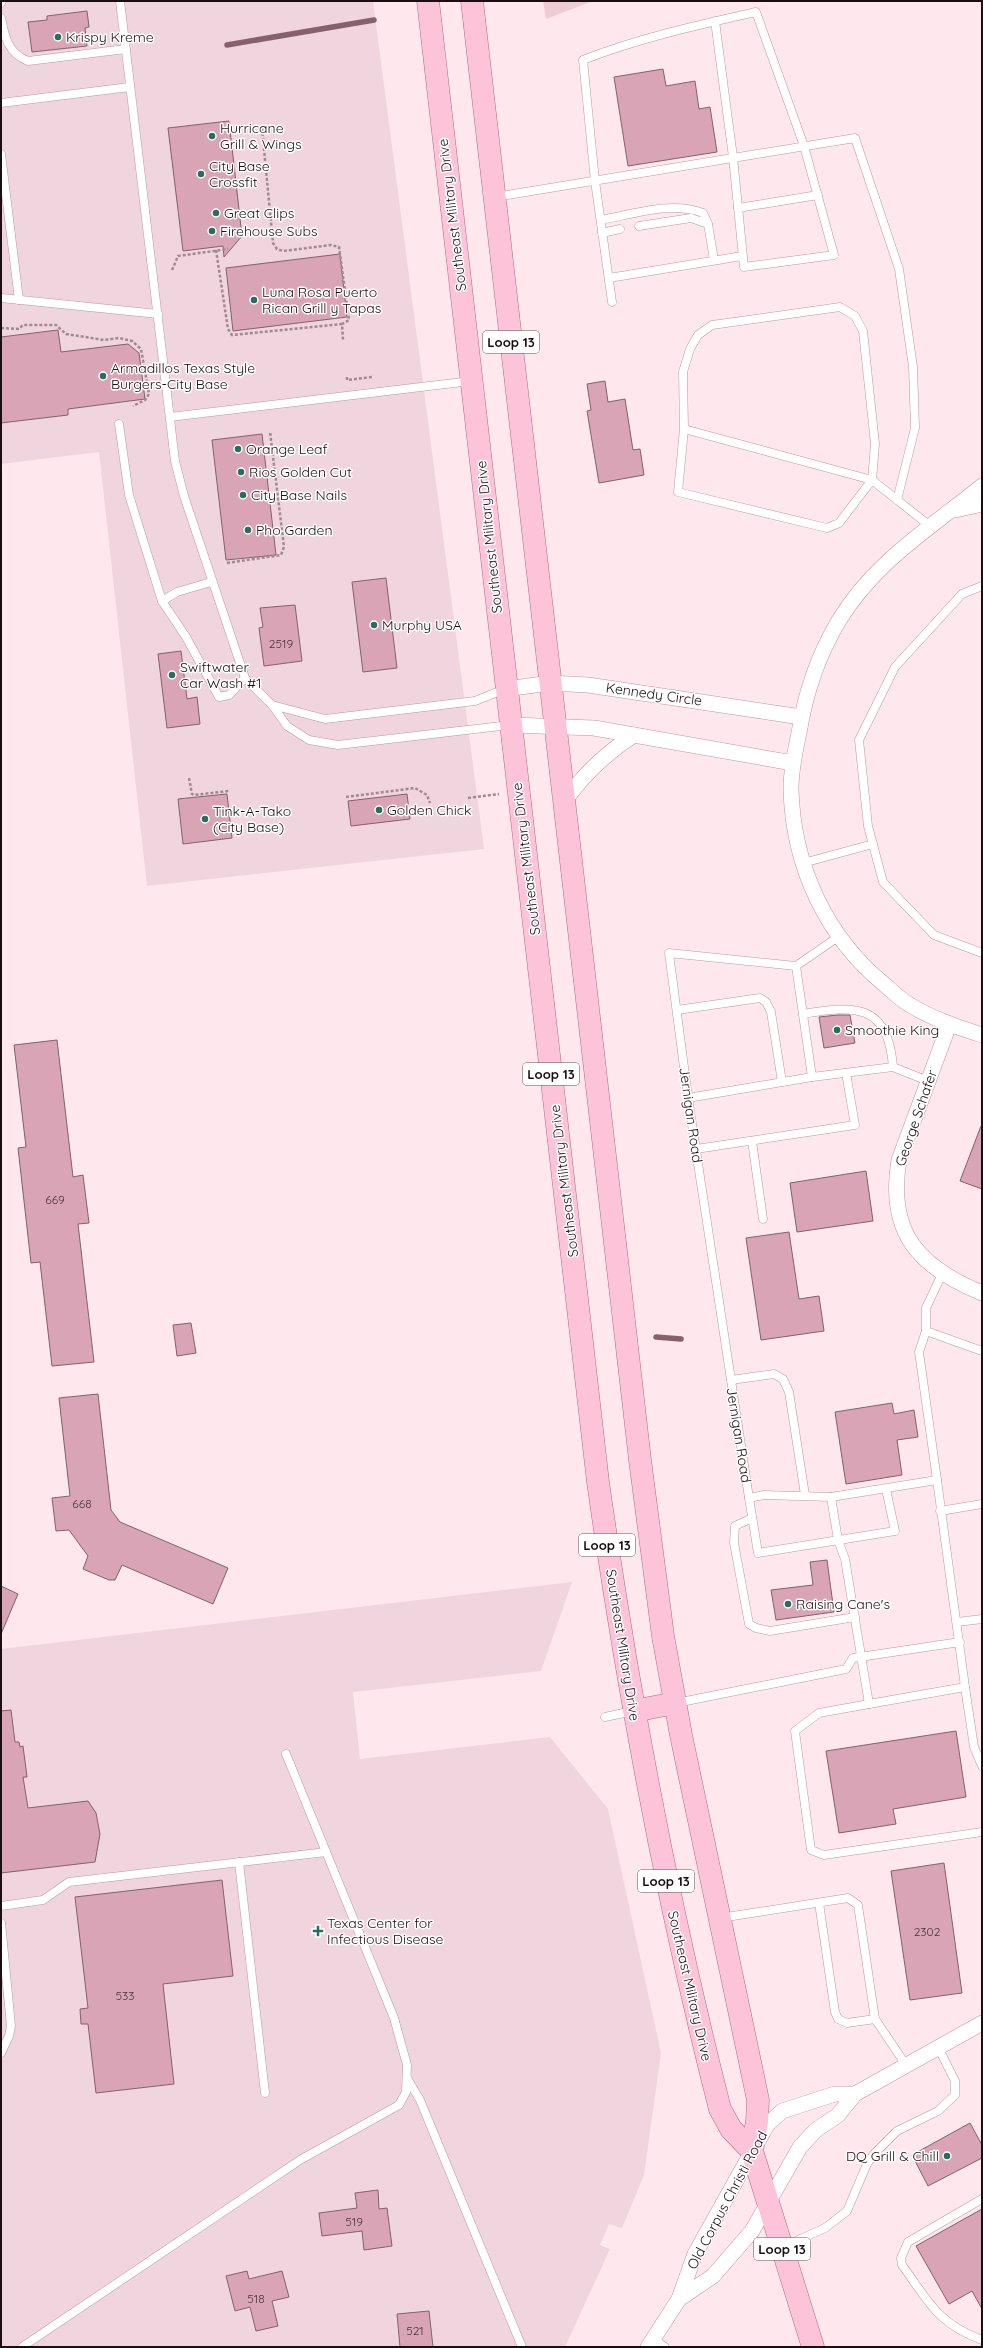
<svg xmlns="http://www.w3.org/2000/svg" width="983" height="2348" viewBox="0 0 983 2348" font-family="Quicksand,sans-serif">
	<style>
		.built { fill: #f1d5de }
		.green { fill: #efcbd6 }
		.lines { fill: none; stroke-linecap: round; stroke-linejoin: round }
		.stream { stroke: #87606d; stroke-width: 5.5 }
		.building { fill: #d9a5b6; stroke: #83616c }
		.lane-casing { stroke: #bc97a3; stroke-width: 9 }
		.street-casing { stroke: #bc97a3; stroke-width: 16 }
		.primary-casing { stroke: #ad6b82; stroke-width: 23 }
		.path { stroke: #9e8a90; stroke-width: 2.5; stroke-dasharray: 3 2; stroke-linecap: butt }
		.lane { stroke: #fff; stroke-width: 8 }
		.street { stroke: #fff; stroke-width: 15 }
		.primary { stroke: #fdc4d9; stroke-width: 22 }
		.poi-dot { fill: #296d5f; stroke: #fff; stroke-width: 1.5 }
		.labels { text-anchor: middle; stroke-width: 3; stroke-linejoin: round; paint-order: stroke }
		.number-label { font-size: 12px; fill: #4a343b }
		.shield { fill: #fff; stroke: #5f5659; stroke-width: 1 }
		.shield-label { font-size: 13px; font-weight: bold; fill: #1b0e12 }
		.poi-label { font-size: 14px; fill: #1b0e12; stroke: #fff; text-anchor: start }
		.street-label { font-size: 14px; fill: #1b0e12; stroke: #fff }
	</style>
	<rect width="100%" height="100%" fill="#ffe7ee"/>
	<g class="built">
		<polygon points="1,1 373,1 484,849 147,886 99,452 1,464"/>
		<polygon points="572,1582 541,1671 353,1692 360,1759 550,1737 608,1809 661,2053 644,2175 622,2228 609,2224 600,2245 610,2249 565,2347 1,2347 1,1649"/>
	</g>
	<polygon class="green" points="543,1 593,1 546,19"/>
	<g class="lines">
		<g class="stream">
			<polyline points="227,45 374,20"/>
			<polyline points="656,1337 681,1339"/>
		</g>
	</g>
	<g class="building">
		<polygon points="87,11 89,27 85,28 87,46 32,52 28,22 47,20 47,16"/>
		<polygon points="663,69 666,86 695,81 699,109 710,107 717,152 628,166 614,77"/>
		<polygon points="229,121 242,236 224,257 223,246 183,251 168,128"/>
		<polygon points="340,254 347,317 233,331 226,268"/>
		<polygon points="58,330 61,352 128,344 139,353 145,399 68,409 68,415 1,423 1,337"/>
		<polygon points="605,381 608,402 625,399 633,450 640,449 644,475 599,483 587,411 591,410 587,384"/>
		<polygon points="262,434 276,555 226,560 212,440"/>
		<polygon points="386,578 397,668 363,672 352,582"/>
		<polygon points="295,605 302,661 264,666 259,628 263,627 260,608"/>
		<polygon points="181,651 187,699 197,697 200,724 167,728 158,654"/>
		<polygon points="227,794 232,838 183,844 178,799"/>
		<polygon points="407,794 410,819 351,826 348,801"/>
		<polygon points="838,1015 850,1015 855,1043 824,1048 819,1017"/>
		<polygon points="57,1040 73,1177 83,1175 89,1223 78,1224 94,1362 52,1366 40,1262 31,1263 18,1148 26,1147 14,1045"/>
		<polygon points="981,1126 982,1126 982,1189 960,1181"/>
		<polygon points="866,1171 873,1221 797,1232 790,1183"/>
		<polygon points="789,1232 799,1299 819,1296 824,1331 761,1340 746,1238"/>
		<polygon points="191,1323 196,1353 177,1356 173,1325"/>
		<polygon points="98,1394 111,1510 120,1522 228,1568 213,1604 122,1565 115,1580 109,1580 83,1569 88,1556 69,1530 56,1531 52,1498 70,1496 59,1398"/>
		<polygon points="892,1403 894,1414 914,1410 918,1437 897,1440 902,1475 846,1484 835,1412"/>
		<polygon points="827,1560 834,1612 776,1620 771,1590 813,1585 810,1562"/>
		<polygon points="1,1586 18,1594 1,1634"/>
		<polygon points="11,1710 15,1742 19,1742 20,1747 23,1746 27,1777 23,1777 28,1808 88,1801 96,1813 100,1834 95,1862 1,1873 1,1711"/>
		<polygon points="956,1731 966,1797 893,1809 896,1824 839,1833 826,1751"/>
		<polygon points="944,1863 962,1993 910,2000 891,1871"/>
		<polygon points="222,1880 233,1976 163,1984 174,2084 96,2093 88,2024 81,2024 80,2009 88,2008 75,1897"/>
		<polygon points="970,2123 982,2145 982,2158 928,2186 912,2155"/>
		<polygon points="378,2190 379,2209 387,2208 392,2246 364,2250 362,2231 322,2236 319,2213 357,2208 355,2193"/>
		<polygon points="982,2209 982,2309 972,2291 949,2304 916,2246"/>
		<polygon points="247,2271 249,2279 282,2271 289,2297 272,2301 278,2326 256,2331 250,2307 235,2311 226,2276"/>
		<polygon points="429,2311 433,2347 400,2347 397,2314"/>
	</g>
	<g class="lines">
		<defs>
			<g id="lane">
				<polyline points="120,1 175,461 184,496 245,678 272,705 287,726 309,740 338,745 510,725"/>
				<polyline points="1,3 2,1"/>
				<path d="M1,18c4,20 7,35 27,43l98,-12"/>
				<polyline points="1,103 130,87"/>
				<polyline points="1,154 19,300"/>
				<polyline points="495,197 855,138 899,269 913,367 915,428 897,500"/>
				<polyline points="738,208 818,195"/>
				<path d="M601,220c33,-6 70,-19 102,-7l5,11 6,36"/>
				<polyline points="639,226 691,218 708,224"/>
				<polyline points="602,233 620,229"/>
				<polyline points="609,278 742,256"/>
				<polyline points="1,298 158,314"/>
				<path d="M612,302l-17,-121 -12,-121c56,-22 115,-35 173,-48l48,134 30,109 -90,12 -11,-110 -18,-136"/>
				<polyline points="170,417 471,381"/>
				<polyline points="119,424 129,495 162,601 177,592 211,582"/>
				<polyline points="684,429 872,480 839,523 827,528 678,492 684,429 683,372 690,349 698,335 712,325 840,307 855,316 863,331 875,444 872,480 930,526"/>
				<polyline points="982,586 962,594 895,667 859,740 868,826 883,882 934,935 982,953"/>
				<polyline points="162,601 186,637 219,697 229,695 245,678"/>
				<polyline points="272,705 325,719 475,701 505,689"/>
				<polyline points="803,863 873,844"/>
				<polyline points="838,937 796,966 812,1077 893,1067 928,1081"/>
				<polyline points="796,966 669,953 688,1098 749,1498 764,1495 831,1497 838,1540 845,1559 869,1704 965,1687 974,1747 982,1766"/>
				<polyline points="677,1010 760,998 766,1002 771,1012 782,1082"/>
				<path d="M803,1014c52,-9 85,-11 90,53"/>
				<polyline points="688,1098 812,1077"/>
				<polyline points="752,1141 763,1219"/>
				<polyline points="696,1149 855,1125 846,1073"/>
				<polyline points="942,1274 926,1308 926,1331 982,1351"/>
				<polyline points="926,1331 919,1352 937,1480"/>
				<polyline points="731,1380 774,1374 783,1379 789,1392 805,1495"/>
				<polyline points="831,1497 937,1480 965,1687"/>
				<polyline points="749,1498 758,1553 895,1531 886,1489"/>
				<polyline points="940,1511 982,1504"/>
				<polyline points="752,1518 735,1526 734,1543 749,1624 756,1628 770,1631 855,1617"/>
				<polyline points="957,1622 982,1619"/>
				<polyline points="676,1703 846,1669 853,1658 960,1642"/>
				<polyline points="869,1704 819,1713 795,1731 811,1850 824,1855 982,1832"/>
				<polyline points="605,1717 633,1711"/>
				<polyline points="239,1862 265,2093"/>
				<polyline points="819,1903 835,2012 838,2019 847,2023 875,2019"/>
				<polyline points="1,1906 43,1900 69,1882 326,1852"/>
				<polyline points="720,1918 848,1898 858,1905 875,2019 906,2065"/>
				<polyline points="1,1923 11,2026 9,2036 1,2053"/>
				<polyline points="407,2078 420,2100 522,2347"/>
				<path d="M982,2199l-74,43 -7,16 1,7c27,37 35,58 80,75"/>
				<polyline points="783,2247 825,2228 847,2211 867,2164 874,2154 897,2131 938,2111 955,2095 955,2081 938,2047"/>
				<polyline points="653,2339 665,2347"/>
				<polyline points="22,2347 300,2160 399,2105 406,2092 407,2065 394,2018 286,1754"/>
			</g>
			<g id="street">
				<path d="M982,486c-52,42 -109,77 -144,136 -20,34 -33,73 -39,111 -4,18 -8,37 -8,56 2,77 35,148 94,196 8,7 16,15 25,20 23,14 47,22 72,30"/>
				<polyline points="955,510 982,504"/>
				<polyline points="506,689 550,683 588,685 801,717"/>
				<polyline points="511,725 594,728 793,763"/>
				<path d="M564,802c19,-27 42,-49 70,-67"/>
				<path d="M949,1025l-50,135c-12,72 19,107 83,133"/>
				<polyline points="679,2299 713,2276 752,2231 800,2147 816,2130 838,2115 855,2094 982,2023"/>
				<polyline points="648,2347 679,2299 695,2254 767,2125 782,2111 835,2094 855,2094"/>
			</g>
			<g id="primary">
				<path d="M428,1l170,1481c30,211 69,420 122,627l11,20 21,22 61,196"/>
				<polyline points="472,1 640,1460 663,1636 681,1735 758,2100 757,2121 752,2151"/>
				<polyline points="634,1711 675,1703"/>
			</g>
		</defs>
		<use href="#lane" class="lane-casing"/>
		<use href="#street" class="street-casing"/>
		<use href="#primary" class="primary-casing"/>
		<g class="path">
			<polyline points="262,128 273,243 277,249 283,251 331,245 339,247 349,320 342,324 343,340"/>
			<polyline points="216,250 228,329 232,335 342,324"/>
			<polyline points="172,270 178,256 228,249"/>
			<polyline points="1,328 19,329 23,325 56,325 66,334 104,340 119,338 132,341 141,349 149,394 145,400 133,406"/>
			<polyline points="347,377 347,380 372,377"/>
			<polyline points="227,563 281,555 284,547 270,432"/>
			<polyline points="189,778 192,794 194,795 229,791"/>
			<polyline points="346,797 415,788 427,795 430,803"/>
			<polyline points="468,798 499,794"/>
		</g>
		<use href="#lane" class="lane"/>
		<use href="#street" class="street"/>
		<use href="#primary" class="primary"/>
	</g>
	<g class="poi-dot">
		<circle cx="58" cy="37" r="4"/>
		<circle cx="212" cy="136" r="4"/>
		<circle cx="201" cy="174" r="4"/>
		<circle cx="216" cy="213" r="4"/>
		<circle cx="212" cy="231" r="4"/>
		<circle cx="254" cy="300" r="4"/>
		<circle cx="103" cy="376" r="4"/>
		<circle cx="238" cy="449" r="4"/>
		<circle cx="241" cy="472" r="4"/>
		<circle cx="243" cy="495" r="4"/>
		<circle cx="248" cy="530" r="4"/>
		<circle cx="374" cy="625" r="4"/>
		<circle cx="172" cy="675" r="4"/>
		<circle cx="379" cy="810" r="4"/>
		<circle cx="205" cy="819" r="4"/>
		<circle cx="837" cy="1030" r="4"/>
		<circle cx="788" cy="1604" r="4"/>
		<path d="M316 1925h4v4h4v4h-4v4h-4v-4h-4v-4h4z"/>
		<circle cx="947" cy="2156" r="4"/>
	</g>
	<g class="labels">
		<g class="number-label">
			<text x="281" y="648">2519</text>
			<text x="55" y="1204">669</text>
			<text x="82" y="1508">668</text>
			<text x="927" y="1936">2302</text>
			<text x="125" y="2000">533</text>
			<text x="354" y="2226">519</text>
			<text x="256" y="2303">518</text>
			<text x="415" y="2335">521</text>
		</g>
		<g class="shield">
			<rect x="483" y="331" width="56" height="22" rx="3"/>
			<rect x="523" y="1063" width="56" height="22" rx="3"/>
			<rect x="579" y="1534" width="56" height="22" rx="3"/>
			<rect x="638" y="1870" width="56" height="22" rx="3"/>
			<rect x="754" y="2238" width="56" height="22" rx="3"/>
		</g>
		<g class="shield-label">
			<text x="511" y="347">Loop 13</text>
			<text x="551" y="1079">Loop 13</text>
			<text x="607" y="1550">Loop 13</text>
			<text x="666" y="1886">Loop 13</text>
			<text x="782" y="2254">Loop 13</text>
		</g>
		<g class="poi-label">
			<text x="66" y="42">Krispy Kreme</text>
			<text x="220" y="133">Hurricane<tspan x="220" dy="16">Grill &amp; Wings</tspan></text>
			<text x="209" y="171">City Base<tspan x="209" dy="16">Crossfit</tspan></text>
			<text x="224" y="218">Great Clips</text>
			<text x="220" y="236">Firehouse Subs</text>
			<text x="262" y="297">Luna Rosa Puerto<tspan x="262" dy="16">Rican Grill y Tapas</tspan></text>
			<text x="111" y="373">Armadillos Texas Style<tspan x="111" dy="16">Burgers-City Base</tspan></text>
			<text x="246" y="454">Orange Leaf</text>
			<text x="249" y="477">Rios Golden Cut</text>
			<text x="251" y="500">City Base Nails</text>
			<text x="256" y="535">Pho Garden</text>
			<text x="382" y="630">Murphy USA</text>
			<text x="180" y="672">Swiftwater<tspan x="180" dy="16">Car Wash #1</tspan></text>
			<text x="387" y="815">Golden Chick</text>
			<text x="213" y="816">Tink-A-Tako<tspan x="213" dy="16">(City Base)</tspan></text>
			<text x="845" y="1035">Smoothie King</text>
			<text x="796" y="1609">Raising Cane's</text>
			<text x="327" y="1928">Texas Center for<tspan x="327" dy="16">Infectious Disease</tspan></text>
			<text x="939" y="2161" text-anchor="end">DQ Grill &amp; Chill</text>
		</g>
		<g class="street-label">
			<text transform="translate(452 215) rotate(-97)" y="5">Southeast Military Drive</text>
			<text transform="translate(489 537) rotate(-96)" y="5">Southeast Military Drive</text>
			<text transform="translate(654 694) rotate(8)" y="5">Kennedy Circle</text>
			<text transform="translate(526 859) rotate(-97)" y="5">Southeast Military Drive</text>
			<text transform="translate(691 1115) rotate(82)" y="5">Jernigan Road</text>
			<text transform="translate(916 1118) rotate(-71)" y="5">George Schafer</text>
			<text transform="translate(564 1181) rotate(-97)" y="5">Southeast Military Drive</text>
			<text transform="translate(739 1435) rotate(81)" y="5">Jernigan Road</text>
			<text transform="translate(623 1645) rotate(81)" y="5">Southeast Military Drive</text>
			<text transform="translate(690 1986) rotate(77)" y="5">Southeast Military Drive</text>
			<text transform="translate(727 2200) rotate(-62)" y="5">Old Corpus Christi Road</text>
		</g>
	</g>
	<rect width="983" height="2348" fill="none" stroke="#1b0e12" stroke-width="4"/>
</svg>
